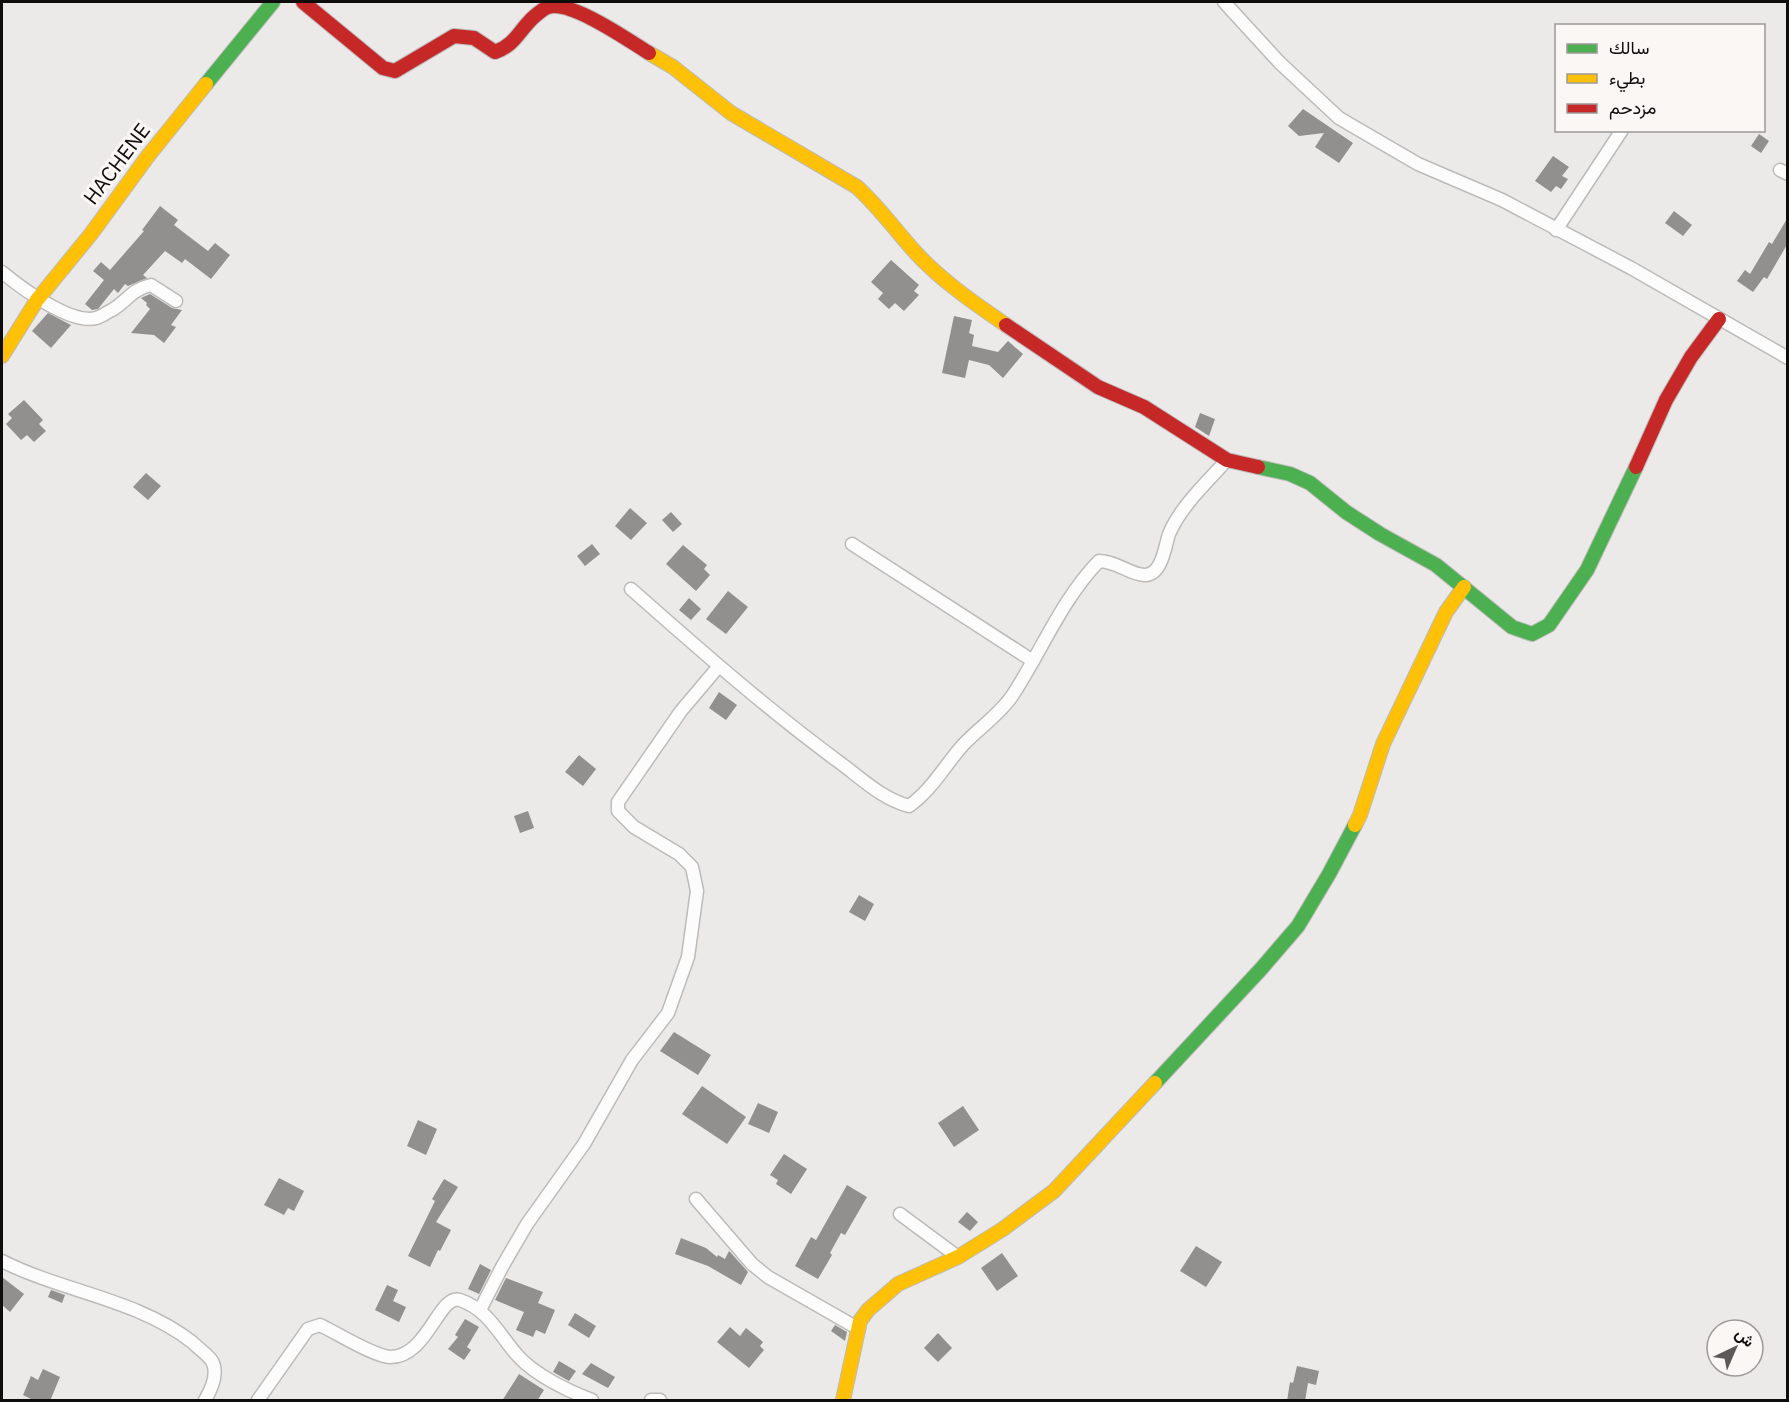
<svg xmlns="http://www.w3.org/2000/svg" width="1789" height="1402" viewBox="0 0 1789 1402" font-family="'IBM Plex Sans',Vazirmatn,sans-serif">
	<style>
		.building { fill: #91908e }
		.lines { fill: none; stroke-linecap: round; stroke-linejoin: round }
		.street-casing { stroke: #bdbbba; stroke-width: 15 }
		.fast-casing { stroke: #bdbbba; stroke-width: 16 }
		.slow-casing { stroke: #bdbbba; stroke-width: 16 }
		.jam-casing { stroke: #bdbbba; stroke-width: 16 }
		.street { stroke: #fcfcfc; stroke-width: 12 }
		.fast { stroke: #4caf50; stroke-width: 14 }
		.slow { stroke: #ffc107; stroke-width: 14 }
		.jam { stroke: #c62828; stroke-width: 14 }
		.labels { text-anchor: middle; stroke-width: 6; stroke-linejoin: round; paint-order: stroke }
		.street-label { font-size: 21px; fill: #0e0d0c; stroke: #fbf7f5 }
	</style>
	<rect width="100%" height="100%" fill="#eceae8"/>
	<g class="building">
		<polygon points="1303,109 1353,143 1339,163 1315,147 1324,133 1299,136 1288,126"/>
		<polygon points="1759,134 1769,141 1761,153 1751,146"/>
		<polygon points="1553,156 1569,167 1562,176 1568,179 1561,189 1556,186 1551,192 1535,181"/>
		<polygon points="160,206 178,220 174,225 208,251 215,243 230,255 211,279 185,259 182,263 165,251 143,275 147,278 128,286 125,284 118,293 114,289 98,309 92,310 85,304 104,280 93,271 101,262 110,270 144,231 142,230"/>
		<polygon points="1674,211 1692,225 1683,236 1665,223"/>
		<polygon points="1788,217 1788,243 1767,279 1764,277 1753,292 1737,281 1745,270 1750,274 1769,242 1772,244"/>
		<polygon points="891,260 919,285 914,291 919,295 904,311 895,303 889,309 878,299 883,293 871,282"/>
		<polygon points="150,294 172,308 182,310 171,325 176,327 164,343 154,335 131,333 150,309 146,305 147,303 141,298"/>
		<polygon points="48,313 71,325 51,348 32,331"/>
		<polygon points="954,316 972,320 969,333 974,335 972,346 998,352 1008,341 1023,354 1003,378 989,365 969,360 965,378 942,373"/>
		<polygon points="24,400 43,420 39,424 46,431 34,442 27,435 21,440 6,424 12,418 8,414"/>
		<polygon points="1200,413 1215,419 1209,436 1195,427"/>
		<polygon points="146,473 161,486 148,500 133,487"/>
		<polygon points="630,508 647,523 631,540 615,526"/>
		<polygon points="671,512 682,524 673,532 662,520"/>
		<polygon points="592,544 600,554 585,566 577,556"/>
		<polygon points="683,545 707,565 704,569 710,575 696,591 666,564"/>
		<polygon points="728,591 748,607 726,634 706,619"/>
		<polygon points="689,598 701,609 691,620 679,610"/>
		<polygon points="719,692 737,705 726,720 709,708"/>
		<polygon points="579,755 596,769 583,786 565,772"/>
		<polygon points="528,811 534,828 520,833 514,816"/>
		<polygon points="859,895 874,904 865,921 849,912"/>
		<polygon points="674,1032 711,1055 698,1075 660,1051"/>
		<polygon points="702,1086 746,1117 727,1144 682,1114"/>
		<polygon points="758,1103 778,1112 769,1133 748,1124"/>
		<polygon points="963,1106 979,1130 954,1147 938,1123"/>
		<polygon points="418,1120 437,1129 426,1155 407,1146"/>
		<polygon points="784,1154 807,1169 791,1194 776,1184 778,1180 770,1175"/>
		<polygon points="279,1178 304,1191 294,1211 288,1208 284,1215 264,1205"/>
		<polygon points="444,1179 458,1187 436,1222 451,1230 440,1251 438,1250 430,1267 408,1256 435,1201 432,1199"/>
		<polygon points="847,1185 867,1197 845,1235 841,1233 830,1253 832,1255 818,1279 795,1266 811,1237 816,1240"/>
		<polygon points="967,1212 978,1222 970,1231 958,1222"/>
		<polygon points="681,1238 706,1248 717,1257 718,1255 725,1259 729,1251 731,1253 748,1272 741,1285 708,1266 675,1254"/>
		<polygon points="1196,1246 1222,1262 1206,1287 1180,1271"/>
		<polygon points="1002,1253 1018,1276 997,1291 981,1268"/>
		<polygon points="480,1264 491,1270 479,1294 468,1289"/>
		<polygon points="2,1277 24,1294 10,1312 2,1305"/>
		<polygon points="506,1278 543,1292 538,1303 555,1310 545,1334 536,1330 533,1337 516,1330 524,1312 495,1300"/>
		<polygon points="387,1285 398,1290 393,1301 406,1307 399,1322 375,1310"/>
		<polygon points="51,1290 65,1295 62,1303 48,1297"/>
		<polygon points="575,1313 596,1326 589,1338 568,1325"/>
		<polygon points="465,1319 479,1327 467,1347 471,1350 464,1360 448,1349 458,1337 455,1335"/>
		<polygon points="835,1325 847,1332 845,1341 831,1331"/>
		<polygon points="730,1327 740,1336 746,1328 763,1342 760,1346 764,1350 749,1368 717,1342"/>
		<polygon points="938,1333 952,1348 938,1362 924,1348"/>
		<polygon points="559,1361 576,1371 569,1381 553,1372"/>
		<polygon points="591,1363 615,1377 608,1388 582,1374"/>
		<polygon points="1297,1366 1319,1371 1316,1385 1308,1383 1305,1401 1287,1401 1290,1382 1293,1383"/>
		<polygon points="43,1369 60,1377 50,1401 35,1401 23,1395 31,1376 38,1380"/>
		<polygon points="519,1374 544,1390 537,1401 502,1401"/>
	</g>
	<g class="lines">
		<defs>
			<g id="street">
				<polyline points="1224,2 1280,63 1339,118 1418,164 1502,200 1631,268 1788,358"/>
				<polyline points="1780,170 1788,174"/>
				<polyline points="1556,230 1622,130"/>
				<path d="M2,272c18,15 69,53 94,46 5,-1 11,-6 16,-8 15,-9 20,-21 39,-25l25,16"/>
				<polyline points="852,544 1033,661"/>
				<path d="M631,589c68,60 136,120 208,173 22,16 43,37 70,44 23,-16 36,-41 54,-61 16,-17 36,-30 49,-49 29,-44 50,-97 87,-135 17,0 30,13 45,14 18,1 21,-29 25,-41 12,-28 38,-52 58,-74"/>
				<polyline points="696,1199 752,1264 768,1277 859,1329"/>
				<polyline points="900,1214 958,1257"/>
				<path d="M2,1261c61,31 135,38 190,81 6,6 15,12 20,19 7,13 -1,29 -7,39"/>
				<polyline points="480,1310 502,1267 527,1224 584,1144 632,1060 668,1013 688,957 697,891 692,867 679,854 634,827 618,811 618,802 681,711 719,666"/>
				<path d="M258,1400l50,-71 12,-4c17,8 53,31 70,32 38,0 49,-64 70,-57 29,10 39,35 58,56 17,19 50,35 74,44"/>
				<polyline points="651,1400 660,1400"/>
			</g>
			<g id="fast">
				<polyline points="206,84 273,2"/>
				<polyline points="1258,467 1290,474 1310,483 1346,512 1380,534 1436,565 1512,627 1532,634 1549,625 1587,570 1636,467"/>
				<polyline points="1155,1083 1261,969 1298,926 1329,874 1355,825"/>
			</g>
			<g id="slow">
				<path d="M649,53l24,14 58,46 126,74c22,20 39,44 59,66 26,28 58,50 90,72"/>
				<polyline points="2,356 37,300 91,234 148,156 206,84"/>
				<polyline points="1355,825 1360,815 1383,744 1446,612 1464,587"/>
				<polyline points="843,1400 860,1321 868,1310 898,1284 958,1257 1003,1229 1054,1191 1155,1083"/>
			</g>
			<g id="jam">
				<path d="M303,2l80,66 12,3 59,-35 20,2 21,14c21,-7 25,-24 41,-37 3,-2 8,-7 12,-8 23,-7 80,33 101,46"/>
				<polyline points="1006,325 1098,387 1144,407 1227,460 1258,467"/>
				<polyline points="1636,467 1666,400 1691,357 1719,319"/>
			</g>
		</defs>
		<use href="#street" class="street-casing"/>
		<use href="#fast" class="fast-casing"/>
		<use href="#slow" class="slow-casing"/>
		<use href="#jam" class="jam-casing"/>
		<use href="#street" class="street"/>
		<use href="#fast" class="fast"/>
		<use href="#slow" class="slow"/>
		<use href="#jam" class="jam"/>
	</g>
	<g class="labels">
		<g class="street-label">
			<text transform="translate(117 164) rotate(-53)" y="7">HACHENE</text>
		</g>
	</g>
	<rect width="1789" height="1402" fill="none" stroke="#0e0d0c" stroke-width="6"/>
	<rect x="1555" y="24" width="210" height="108" fill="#fbf7f5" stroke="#9c9998" stroke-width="1.5"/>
	<rect x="1567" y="44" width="30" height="9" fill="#4caf50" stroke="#9c9998" stroke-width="1.5"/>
	<text x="1609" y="54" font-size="18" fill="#0e0d0c">سالك</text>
	<rect x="1567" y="74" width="30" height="9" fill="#ffc107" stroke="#9c9998" stroke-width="1.5"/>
	<text x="1609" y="84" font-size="18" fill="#0e0d0c">بطيء</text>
	<rect x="1567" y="104" width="30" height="9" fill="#c62828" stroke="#9c9998" stroke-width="1.5"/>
	<text x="1609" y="114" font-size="18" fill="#0e0d0c">مزدحم</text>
	<g transform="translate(1735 1348) rotate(44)"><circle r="28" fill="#fbf7f5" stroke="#9c9998" stroke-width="1.5"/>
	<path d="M0-4.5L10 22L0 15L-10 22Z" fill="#5c5a59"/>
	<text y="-9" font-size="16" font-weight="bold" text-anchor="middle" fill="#0e0d0c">ش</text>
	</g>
</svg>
